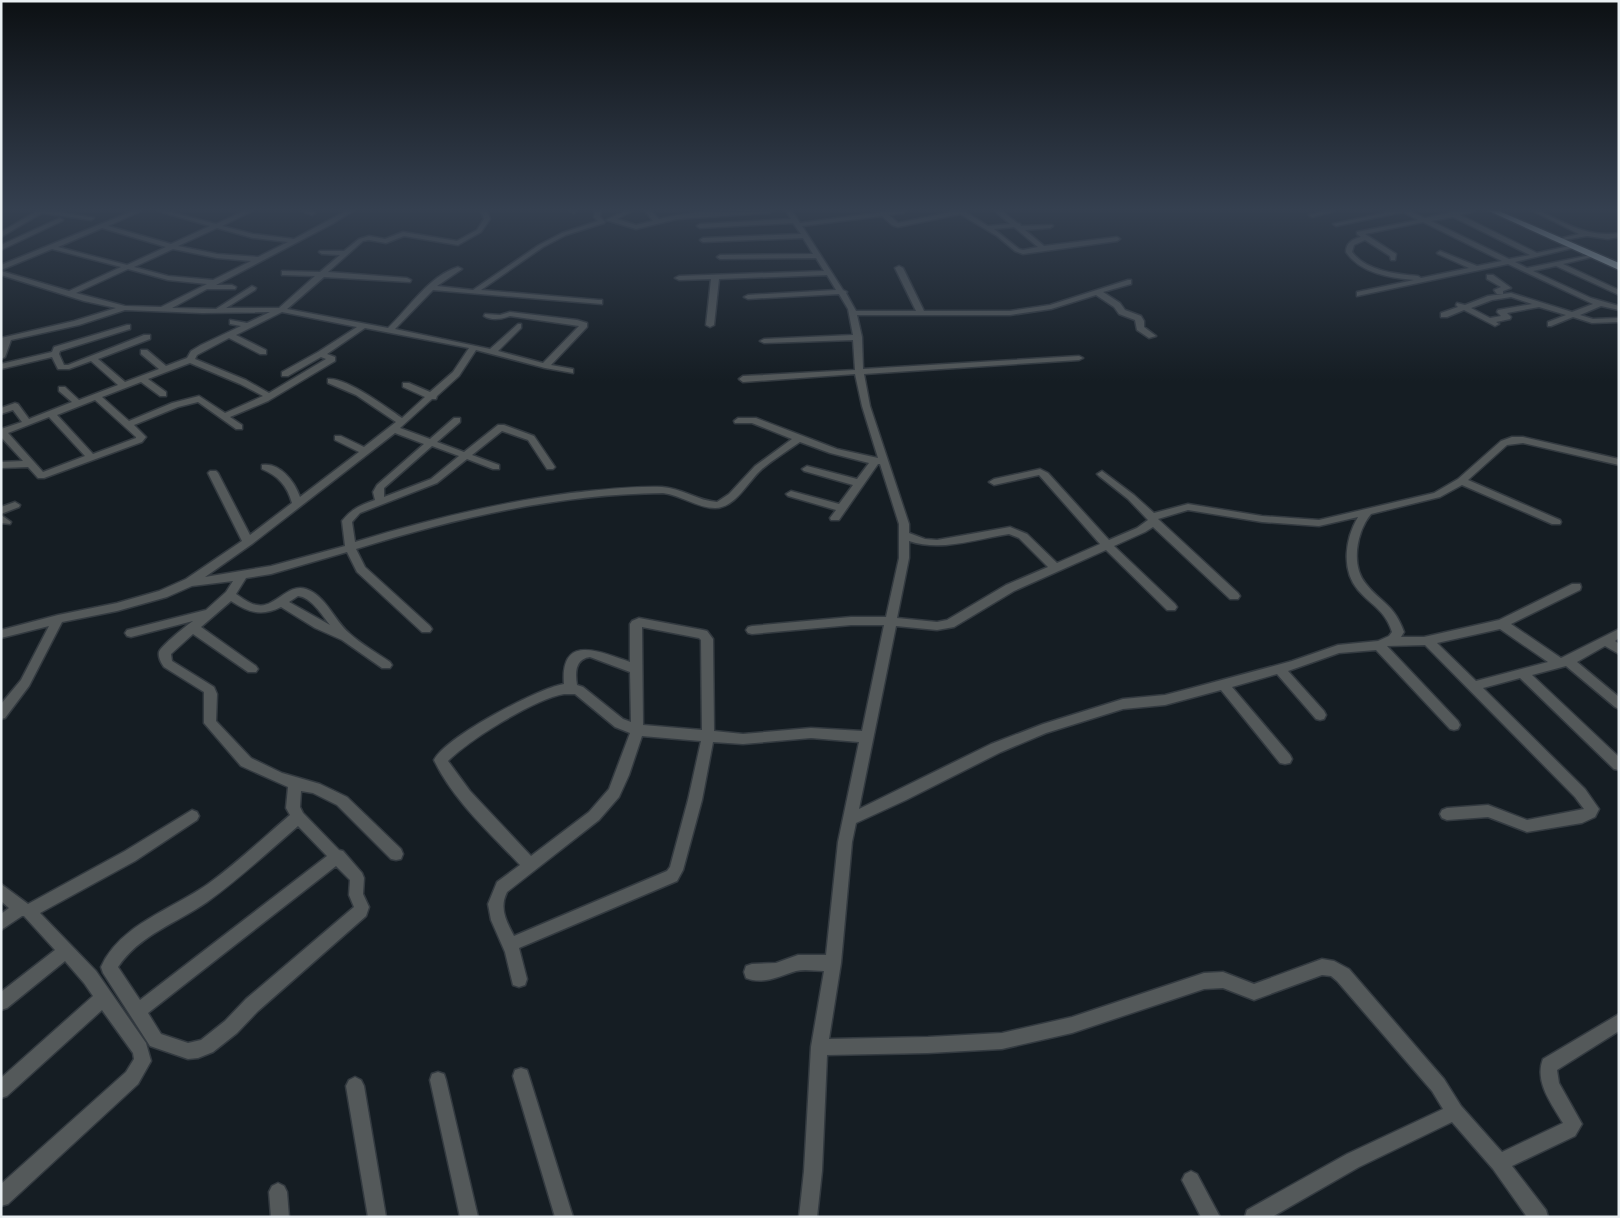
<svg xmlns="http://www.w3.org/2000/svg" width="1620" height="1218" viewBox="0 0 1620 1218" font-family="Karla,sans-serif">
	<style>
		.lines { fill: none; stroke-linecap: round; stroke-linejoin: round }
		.minor-casing { stroke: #333a40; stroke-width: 3 }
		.highway-casing { stroke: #333a40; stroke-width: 3 }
		.minor { fill: #54595a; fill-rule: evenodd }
		.highway { fill: #a2afb3; fill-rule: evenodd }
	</style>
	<rect width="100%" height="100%" fill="#151d23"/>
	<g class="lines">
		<defs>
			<g id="minor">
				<polygon points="37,211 53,211 94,218 91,220 42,213 1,237 1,232"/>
				<path d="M133,211h8l-33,15 63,18 39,-18 -52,-15h9l49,13 28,-13h8l-30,15 31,8 41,5 52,-28h7l-21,13 -116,61h16l4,2 -1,2h-28l-35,19 44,1 36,-23 4,2 -1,2 -29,18h53l36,-32 -30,-1h-3v-4l38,1 20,-17 -18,-1 -3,-2 1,-1h24l15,-12 10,-3 16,3 18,-7 54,9 20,-11 7,-11 -3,-8h6l3,8 -9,13 -23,13 -54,-9 -18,7 -17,-3 -6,1 -35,31 79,6 4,2 -1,2 -86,-5 -37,32 101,19c21,-20 41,-52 70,-61l4,2 -25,17 36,4 66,-45 23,-12 36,-12 -4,-4 1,-6h6l-1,6 5,5 -1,1 -38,12 -23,12 -62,43 118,10h3v4l-169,-14 -38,39 95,20 28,-25h3v4l-23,23 45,12 36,-37 -69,-10c-8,3 -18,5 -26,0l1,-2 15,1 10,-3 67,8 10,3v4l-36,38 22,4v4l-28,-5 -69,-18 -17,26 -22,20 -1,3h-4l-32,29 30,11 24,-21h6v4l-23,20 27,10 34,-27h6l30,11 21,31 -2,2h-6l-19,-29 -26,-9 -30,24 27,10v4h-6l-26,-10 -30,24 -77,30 -8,9 3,20c72,-22 141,-39 216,-49 30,-3 61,-7 91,-6 20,1 36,14 55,15l12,-8 26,-28 37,-27 -40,-16h-17l-1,-2 4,-3h18l81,31 41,9 -16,-52 -7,-32 -112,8 -4,-3 4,-3 112,-6 -2,-30 -89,3 -4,-2 4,-2 89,-4 -5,-26 -9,-15 -91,5 -4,-2 4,-2 88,-5 -9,-15 -108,4 -5,46 -4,2 -4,-2 5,-46 -32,1 -4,-2 4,-2 145,-5 -8,-13 -96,1 -3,-2 3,-2 93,-1 -10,-16 -100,4 -3,-2 3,-2 98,-4 -8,-11 -93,5 -3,-2 3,-2 91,-5 -5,-8h6l8,12 91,-12h15l-3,2 -14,2 9,8 58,-12h8l24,15 22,-2 -15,-13h7l15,12 3,1 1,2 31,-1 1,1 -3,2 -25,2 19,16 73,-9 3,2 -3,2 -94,13 -8,-3 -18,-15 -37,-22 -62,13 -6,-2 -10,-9 -80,10 41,64 4,2 -1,1 10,18h60l-21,-43 4,-2 4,2 21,43h86l40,-6 78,-25h3v4l-28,8 17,11 5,7 16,6 3,5v6l12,9 -7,2 -12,-8 -2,-10 -16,-6 -5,-7 -18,-12 -45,14 -41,6h-153l5,22 1,32 216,-13 4,2 -4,2 -215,14 6,32 39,118v9l16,6 12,1 73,-13 17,7 30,29 43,-19 -61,-69 -45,10 -5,-3 5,-3 46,-10 8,4 61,67 28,-12 11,-8 -20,-21 -29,-23 -2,-2 5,-3 32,24 20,18 34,-9 74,12 57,4 115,-27 24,-14 43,-38 11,-4h11l96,22v6l-96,-22 -16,2 -39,35 92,40 1,2 -1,2h-8l-90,-39 -22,12 -69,17c-14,17 -21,51 -5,70 16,20 28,20 38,48l-3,5h23l75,-17 73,-36h8l1,3 -1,3 -69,34 50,34 58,-29v9l-4,3 4,3v10l-14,-8 -28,16 42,35v12l-4,-2 -49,-41 -34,9 87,82v13l-5,-1 -94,-91 -37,10 102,101 14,20 -4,8 -13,6 -55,9 -39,-15 -41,3 -5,-2 -2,-4 2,-4 5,-2 41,-3 39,15 57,-11 -9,-12 -150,-152 -38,1 71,75 2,4 -2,4 -4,1 -4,-1 -74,-79 -37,3 -51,18 36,40 2,4 -2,4 -4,1 -4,-1 -39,-45 -45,13 58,68 2,4 -2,4 -5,1 -5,-1 -59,-73 -56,15 -42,4 -77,24 -45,19 -95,48 -50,23 -4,19 -11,121 -12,76 99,-2 74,-4 70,-16 132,-44 19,-1 31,12 68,-25 12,2 15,8 95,110 17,27 41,46 61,-29c-11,-19 -29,-41 -20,-64l76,-45v17l-62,39 2,13 23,41 -7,12 -63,30 34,44 2,7h-21l-34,-48 -41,-47 -93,45 -87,50h-27l2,-7 100,-56 96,-45 -11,-18 -95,-110 -6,-5 -9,-1 -68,25 -31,-12 -19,1 -132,44 -70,16 -74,4 -101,2 -5,116 -5,46h-18l5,-46 7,-124 13,-76c-9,0 -19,-2 -28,0 -16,5 -33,14 -50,7l-2,-6 2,-6 6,-2 24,-1 22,-8h28l12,-113 21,-100 -48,-4 -68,6 -30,-2 -11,58 -19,70 -6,11 -158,67 8,31 -2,6 -6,2 -6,-2 -8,-33 -14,-32 -3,-16 9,-22 23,-17c-30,-32 -67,-65 -86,-105 12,-23 104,-72 130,-76 -4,-52 38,-31 66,-22v-38l2,-3 7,-3 64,12 4,1 6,8 1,92 29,3 68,-6 51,3 22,-106h-33l-99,9 -4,-1 -2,-3 2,-3 4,-1 99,-9h35l13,-59v-34l-19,-60h-2l-39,56h-8l-1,-2 6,-8 -48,-14 -2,-2 5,-3 48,13 14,-19 -49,-14 -2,-2 5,-3 50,13 12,-16 -39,-10 -30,-11c-13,9 -26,17 -38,27 -14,12 -26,39 -47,39 -18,0 -34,-13 -52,-15 -105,1 -207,25 -307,56l9,18 65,59 2,3 -2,3h-8l-65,-60 -10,-20 -76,22 -25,4 -10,16c6,4 13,10 21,11 18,4 30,-22 49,-16 20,7 28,31 43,44 12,11 28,20 41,29l2,3 -2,3h-8l-40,-28 -27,-12 -34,-21c-20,10 -33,5 -50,-6l-30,26 55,39 2,3 -2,3h-8l-55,-38 -22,20 1,7 42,26 3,7 -1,27 35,37 31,15 38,11 27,13 54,52 2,5 -2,5 -5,1 -5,-1 -54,-54 -24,-12 -12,-2 -1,16 3,6 36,37 4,1 19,22 2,5 -1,16 6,13 -3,9 -108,95 -21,22 -24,19 -15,6 -10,1 -38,-13 -47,-73 -2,-6c18,-42 72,-58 107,-83 29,-21 55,-46 82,-69l-4,-7 2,-21 -47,-21 -37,-43v-31l-40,-25c-3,-4 -6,-10 -5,-15 2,-6 28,-27 34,-31l-62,16 -4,-1 -2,-3 2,-3 4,-1 75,-19 20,-18 7,-11 -41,5 -25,11 -50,14 -55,11 -33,64 -24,32 -4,1v-15l20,-24 28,-54 -48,12v-8l57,-15 59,-12 42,-12 27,-12 56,-38 -34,-68 2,-2h6l2,2 32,62 42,-32c-5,-18 -14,-27 -30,-34v-4c18,-3 33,17 38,32l59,-45 -24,-12v-4h6l23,11 32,-25 -40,-27 -28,-12v-4c18,-2 58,28 74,39l23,-21 -22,-10v-4h6l21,9 23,-20 16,-24 -104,-20 -38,26 8,3v4l-67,40 -38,16 12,8v4h-6l-38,-27 -20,5 -44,18 12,12 -4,5 -98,36h-6l-10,-11 -27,1v-6l22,-1 -22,-24v-8l21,-7 -9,-12 -12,4v-6l14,-5 3,1 11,15 43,-17 -13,-11v-4h6l14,13 39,-15 -27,-24 -22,8h-11l-6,-12 -51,12v-5l51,-12 2,-5 73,-22h3v4l-70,22 -1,3 5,11h4l76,-30h6v4l-52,20 27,23 34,-13 -18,-15v-4h6l19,16 21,-8 4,-7 10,-6 40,-19 -11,-2v-4l17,3 23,-11 -68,1 -77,-3 -46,15 -68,15 -6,17 -4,2v-21l73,-17 42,-13 -32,-7 -83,-26v-4l68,20 52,-24 -69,-18 -51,21v-5zM1014,227l24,20 -15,3 -4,-1 -25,-20zM102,228l64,19 -39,18 -69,-18zM217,228l36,10 35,4 -30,15 -41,-3 -39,-8zM173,249l44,9 34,3 -38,19 -45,-4 -34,-9zM128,269l40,11 39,4 -46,23 -36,-1 -49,-13zM282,312l75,15 -39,25 -36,20v4h6l33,-19 5,2 -57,34 -23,-13 -51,-21 2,-4 32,-17 31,16h6v-4l-30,-15zM190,363l50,21 23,12 -38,17 -26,-17 -27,7 -43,18 -27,-24 39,-15 19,14h6v-4l-18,-13zM95,400l41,37v1l-43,16 -36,-39zM49,417l36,39 -42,16 -35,-39zM395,433l29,11 -47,41 -4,7 2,8c-14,5 -24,9 -33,21l3,25 -74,20 -66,11 47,-33zM432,446l27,10 -28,23 -47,18v-9zM1188,510l74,12 57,4 39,-9c-13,22 -17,53 0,73 14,16 27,20 34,42l-3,4 -11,5 -40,4 -46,16 -100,27 -27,7 -42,4 -80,25 -52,20 -132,65 37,-183 41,4 17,-3 60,-36 92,-41 61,60h8l2,-3 -2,-3 -61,-58 31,-14 8,-5 77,72h8l2,-3 -2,-3 -80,-74zM1009,534l10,4 29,29 -42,18 -59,35 -10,2 -40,-4 12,-60v-17c32,11 67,-2 100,-7zM298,596c13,1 24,19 32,29l-41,-23zM642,627l57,11 2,2 1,90 -59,-5zM1500,629l48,33 -72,19 -39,-38zM590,657l40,15 1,50 -8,-3 -40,-32 -6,-2c-2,-12 -2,-26 13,-28zM564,694h11l40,33 15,6 -21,56 -20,23 -58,44 -61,-65 -22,-30c21,-21 86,-62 116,-67zM642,736l59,5 -13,59 -18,67 -3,4 -153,65c-8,-15 -15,-28 -7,-44l92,-72 20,-23 10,-22zM298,826l29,30 -187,144 -22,-33c21,-32 59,-44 89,-65 32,-23 61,-50 91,-76zM336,866l14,14 -1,15 5,12 -108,92 -21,22 -24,19 -13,3 -27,-9 -13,-21z"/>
				<polygon points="302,211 311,211 315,213 312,215"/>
				<polygon points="570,211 577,211 574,213"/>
				<path d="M625,211l5,1 -13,7 19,6 17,-4 -8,-10h6l8,8c33,-8 80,-11 113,-8l-3,2 -92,6 -41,10 -30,-9z"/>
				<polygon points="1324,211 1335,211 1312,217 1309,215"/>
				<path d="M1393,211h16l16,7 28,-6 22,-1 -15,4 77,38 37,-8 3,2 -62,15 12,6 69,-14v2l-33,8 56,26v5l-63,-29 -23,5 58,27 28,8v4l-18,-4 -21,9 13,4 26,-1v4l-27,1 -19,-6 -22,9h-3v-4l18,-7 -27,-8 -32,6 4,4 -1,2 -14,3 3,2 -4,2 -31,-16 -17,7h-6v-4l17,-6 -2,-2 1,-2 8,2 23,-9 23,-3 61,19 21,-8 -85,-40 -151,32v-4l57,-12c-24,-2 -54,-7 -68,-28 0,-9 6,-13 15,-15l-4,-3v-2l61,-12 -15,-8 -67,14 -3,-2zM1453,217l77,38 -21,4 -78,-38zM1423,222l79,39 -25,5 -37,-15 -3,2 1,1 31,14 -48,10 -3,-2c-22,-2 -52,-5 -66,-24l2,-7 11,-5 25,16 1,4h4l1,-6 -31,-20zM1511,297l21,7 -34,6 -1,2 4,4 -11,2 -19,-10 21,-8z"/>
				<path d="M1533,211h7c26,13 50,27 79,22v4l-11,2 -21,-3 -29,5v-2l21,-5z"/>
				<polygon points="60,218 63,220 62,221 1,250 1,245"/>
				<polygon points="1487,275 1493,275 1511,288 1503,291 1503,294 1497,294 1494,290 1501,287 1487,279"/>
				<polygon points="15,502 20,505 19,507 1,514 1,507"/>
				<polygon points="1,515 11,522 10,524 1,523"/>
				<polygon points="192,810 197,812 199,816 197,820 135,861 40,913 96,971 146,1043 151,1061 138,1084 8,1204 1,1206 1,1184 126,1072 134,1059 133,1053 102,1010 7,1096 1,1098 1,1078 93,996 84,983 65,961 7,1008 1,1010 1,992 55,950 24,916 22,916 1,930 1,914 9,908 1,901 1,884 28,904 125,851"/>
				<polygon points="521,1068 527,1070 529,1076 573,1217 555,1217 513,1076 515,1070"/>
				<polygon points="438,1072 444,1074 446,1080 478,1217 460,1217 430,1080 432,1074"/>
				<polygon points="355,1077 361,1080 364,1086 386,1217 368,1217 346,1086 349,1080"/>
				<polygon points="1191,1171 1197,1174 1220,1217 1201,1217 1182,1180 1185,1174"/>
				<polygon points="278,1183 284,1186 287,1192 289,1217 271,1217 269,1192 272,1186"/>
			</g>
			<polygon id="highway" points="1489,211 1499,211 1619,263 1619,270"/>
		</defs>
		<use href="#minor" class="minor-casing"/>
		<use href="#highway" class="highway-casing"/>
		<use href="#minor" class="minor"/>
		<use href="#highway" class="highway"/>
	</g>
	<linearGradient id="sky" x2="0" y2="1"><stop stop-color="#0c1013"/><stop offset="0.55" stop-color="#354050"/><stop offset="1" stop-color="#354050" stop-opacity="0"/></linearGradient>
	<rect width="1620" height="381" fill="url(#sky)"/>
	<rect width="1620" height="1218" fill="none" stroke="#e9eff2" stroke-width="5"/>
</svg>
